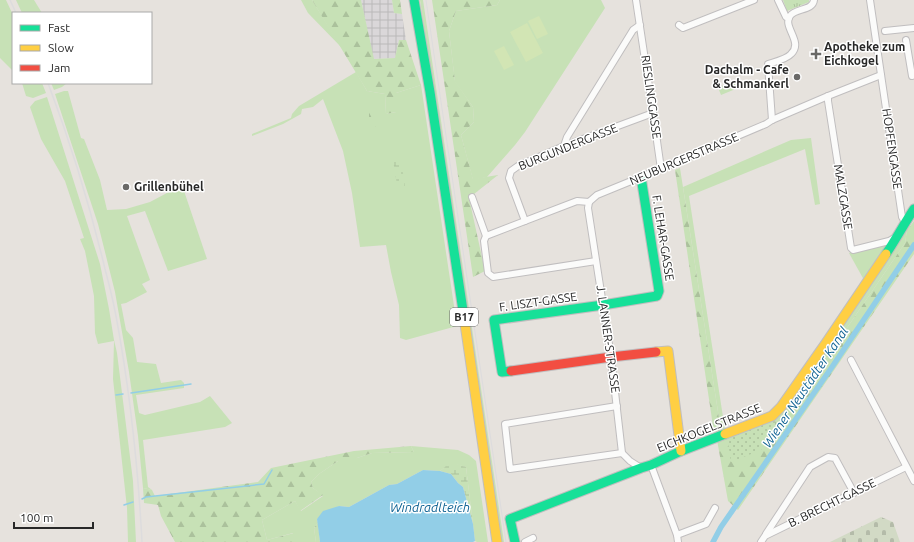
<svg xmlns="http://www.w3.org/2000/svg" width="914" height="542" viewBox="0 0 914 542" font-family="Ubuntu,sans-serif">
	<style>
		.industrial { fill: url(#industrial-grid) }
		.grass { fill: #c7e1b6 }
		.forest { fill: url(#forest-firs) }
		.wetland { fill: url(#wetland-marsh) }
		.cemetery { fill: url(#cemetery-stones) }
		.park { fill: url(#park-tufts) }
		.garden { fill: url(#garden-dots) }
		.pitch { fill: #d2e5b4 }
		.water { fill: #92cee7 }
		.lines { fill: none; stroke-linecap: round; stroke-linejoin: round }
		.stream { stroke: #92cee7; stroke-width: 1.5 }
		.canal { stroke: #92cee7; stroke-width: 5.5 }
		.street-casing { stroke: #c0bebf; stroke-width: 8 }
		.fast-casing { stroke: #c0bebf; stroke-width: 11 }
		.slow-casing { stroke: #c0bebf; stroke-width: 11 }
		.jam-casing { stroke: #c0bebf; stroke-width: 11 }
		.street { stroke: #fbfbfa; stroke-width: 6 }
		.fast { stroke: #16e098; stroke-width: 9 }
		.slow { stroke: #ffcf43; stroke-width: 9 }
		.jam { stroke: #f24e42; stroke-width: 9 }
		.tram { stroke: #dddcdd; stroke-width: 1 }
		.rail { stroke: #dddcdd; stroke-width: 1.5 }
		.poi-dot { fill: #6a6967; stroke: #fff; stroke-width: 1.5 }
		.labels { text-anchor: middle; stroke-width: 3; stroke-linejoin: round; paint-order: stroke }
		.shield { fill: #fff; stroke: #686868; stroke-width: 1 }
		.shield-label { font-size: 11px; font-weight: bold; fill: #282828 }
		.poi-label { font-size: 12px; font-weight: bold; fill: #282828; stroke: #fff; text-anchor: start }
		.street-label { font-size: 12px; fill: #282828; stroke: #fff }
		.water-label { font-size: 13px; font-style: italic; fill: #106393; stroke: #fff }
	</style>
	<defs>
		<pattern id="industrial-grid" width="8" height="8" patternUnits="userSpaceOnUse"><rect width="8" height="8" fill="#dad7d9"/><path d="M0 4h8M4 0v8" fill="none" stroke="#bbb9ba"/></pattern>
		<pattern id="forest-firs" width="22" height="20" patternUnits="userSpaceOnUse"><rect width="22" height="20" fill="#c7e1b6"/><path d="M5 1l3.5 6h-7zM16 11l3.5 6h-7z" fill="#abc19c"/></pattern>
		<pattern id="wetland-marsh" width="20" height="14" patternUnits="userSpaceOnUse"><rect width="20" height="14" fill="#c7e1b6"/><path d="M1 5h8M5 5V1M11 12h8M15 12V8" fill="none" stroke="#abc19c"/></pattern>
		<pattern id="cemetery-stones" width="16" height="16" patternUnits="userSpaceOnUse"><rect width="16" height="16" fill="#d2dac5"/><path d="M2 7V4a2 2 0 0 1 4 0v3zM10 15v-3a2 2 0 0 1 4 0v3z" fill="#b4bba9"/></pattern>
		<pattern id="park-tufts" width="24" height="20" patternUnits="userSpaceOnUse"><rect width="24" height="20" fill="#c7e1b6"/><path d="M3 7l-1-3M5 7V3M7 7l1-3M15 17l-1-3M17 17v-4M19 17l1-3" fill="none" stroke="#abc19c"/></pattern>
		<pattern id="garden-dots" width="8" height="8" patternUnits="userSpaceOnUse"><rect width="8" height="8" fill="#c7e1b6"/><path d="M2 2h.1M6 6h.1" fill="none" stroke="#abc19c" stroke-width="1.8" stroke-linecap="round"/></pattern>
	</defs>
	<rect width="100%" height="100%" fill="#e6e2dd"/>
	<polygon class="industrial" points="361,0 392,0 394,13 402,14 406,40 399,40 395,58 373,59"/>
	<g class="grass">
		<polygon points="0,0 6,0 13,15 13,71 0,58"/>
		<polygon points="16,0 34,0 42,13 22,13"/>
		<polygon points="301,0 312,0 342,48 308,13"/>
		<polygon points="420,0 423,0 504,542 500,542"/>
		<polygon points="500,0 601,0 605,8 525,132 515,145 487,177 473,180 461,135 474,122 473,107 455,82 449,31 456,11 497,5"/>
		<polygon points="356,72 367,91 385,94 386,114 396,112 396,93 421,85 457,326 406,340 400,338 399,305 391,272 386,245 360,247 352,193 343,151 323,99 313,107 302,109 301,114 283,124 252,136 252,134 291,118 292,114 299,106"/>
		<polygon points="22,83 42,83 46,93 33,98 26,96"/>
		<polygon points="51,83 67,83 62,87 54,90"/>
		<polygon points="64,91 68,91 81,138 84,139 100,180 107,210 126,209 150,202 182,185 207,259 168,271 145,211 127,216 150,280 142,284 147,292 126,303 121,304 126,330 133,338 137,362 156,364 161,383 181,380 184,383 184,388 136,395 139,413 145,415 200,402 210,396 232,423 225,427 143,440 148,487 152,490 143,488 138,436 129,372 115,292 98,224 55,94"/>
		<polygon points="47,97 100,264 109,309 114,340 117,353 133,481 136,542 128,542 127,508 113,379 114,341 98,344 95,333 94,296 85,251 80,239 84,238 65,181 41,139 30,107 35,101"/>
		<polygon points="811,138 820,204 815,205 805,149 689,196 725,430 721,431 683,187 791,140"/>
		<polygon points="907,230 905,243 797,401 790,402"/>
		<polygon points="888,244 864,280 849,253"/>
		<polygon points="411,446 458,450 469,455 476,461 488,542 477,542 475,541 466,467 451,463 440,471 423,470 397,484 389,485 349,507 339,506 317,519 318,523 314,528 316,542 293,542 293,533 267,540 262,520 295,501 301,511 323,496 313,488 311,482 319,474 338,461 357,458 372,453 414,452"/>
	</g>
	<g class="forest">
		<polygon points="312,0 361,0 374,59 395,58 399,40 406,40 421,85 396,93 396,112 386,114 385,94 367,91"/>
		<polygon points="392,0 400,0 402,14 394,13"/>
		<polygon points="432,0 500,0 497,5 456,11 449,31 455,81 473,107 474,122 461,135 473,179 498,175 469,198 485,271 473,277"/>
		<polygon points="369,111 378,132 375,133 369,119"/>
		<polygon points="680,168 721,431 714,433 675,170"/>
		<polygon points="914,221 914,254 738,510 728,501 717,440 774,419 797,401 905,243 907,230"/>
		<polygon points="411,446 414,452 372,453 357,458 351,465 338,461 319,474 311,482 313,488 323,495 300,511 295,501 262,520 267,540 294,533 293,542 175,542 161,516 158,505 144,503 143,488 152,490 155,496 258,482 271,468 354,451"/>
		<polygon points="318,523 320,542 316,542 314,528"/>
	</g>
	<g class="wetland">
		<polygon points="395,155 401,160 405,186 397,185 393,160"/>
		<polygon points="451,462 466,467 473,524 463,487 458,483 451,474 440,471"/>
	</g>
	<polygon class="cemetery" points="881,517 893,522 900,542 830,542"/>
	<g class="park">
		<polygon points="783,0 809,0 809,2 787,11"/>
		<polygon points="734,81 738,88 721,95 719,90 722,86"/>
	</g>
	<polygon class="garden" points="774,419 776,427 761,450 731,462 727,436"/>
	<g class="pitch">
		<polygon points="539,16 548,34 537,39 528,21"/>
		<polygon points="527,23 543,53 526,62 510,32"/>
		<polygon points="504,46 514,65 504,70 494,51"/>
	</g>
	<polygon class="water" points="423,470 440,471 451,474 458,483 463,487 473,524 475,541 473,542 320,542 317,519 323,511 339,506 349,507 389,485 397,484"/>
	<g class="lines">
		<g class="stream">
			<polyline points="131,393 191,384"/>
			<polyline points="116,395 123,394"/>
			<polyline points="142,499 146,497 264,484 272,470"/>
			<polyline points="124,505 133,502"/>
		</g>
		<polyline class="canal" points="713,542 721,527 832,367 914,245"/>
		<defs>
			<g id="street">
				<polyline points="636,0 653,113 661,169"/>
				<polyline points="778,0 786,17 789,18"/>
				<polyline points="870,0 902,217 905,222"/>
				<polyline points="679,25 683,28 754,0"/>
				<polyline points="885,31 914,28"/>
				<polyline points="906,40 912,76"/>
				<polyline points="828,96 828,101 851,248 853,250 889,241 896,237"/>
				<path d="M772,120l-4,-56c6,-2 19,-5 23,-10 13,-12 -9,-27 -1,-38 5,-8 23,-5 24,-16"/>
				<polyline points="564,146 567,137 633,30 640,25"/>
				<polyline points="472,197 486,236 484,241 488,273 493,277 596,261"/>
				<polyline points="589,202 588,208 611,357 622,453 630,461 641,468"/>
				<polyline points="525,221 509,178 511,171 518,166 564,146 653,113"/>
				<polyline points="486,236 577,201 589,202 597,195 641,177 766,124 772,120 828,96 881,75"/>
				<polyline points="851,360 914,481"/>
				<polyline points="617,406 505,424 510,469 622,453"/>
				<polyline points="651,465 677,535 678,542"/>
				<polyline points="766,534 810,467 828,457 835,458 854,493"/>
				<polyline points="677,535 706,524 715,508"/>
				<polyline points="525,542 533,538"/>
				<polyline points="761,542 765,536 906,467"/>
			</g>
			<g id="fast">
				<polyline points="414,0 430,92 465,324"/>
				<path d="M886,254c10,-15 18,-30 28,-45"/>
				<polyline points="511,371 502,372 494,320 603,305 657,296 659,291 641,177"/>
				<polyline points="515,542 510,519 641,468 651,465 681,451 725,434"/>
			</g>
			<g id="slow">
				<polyline points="465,324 497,542"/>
				<polyline points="656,352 668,351 681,451"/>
				<polyline points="725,434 772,416 781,407 826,343 886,254"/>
			</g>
			<polyline id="jam" points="511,371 611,357 656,352"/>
		</defs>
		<use href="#street" class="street-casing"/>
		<use href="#fast" class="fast-casing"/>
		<use href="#slow" class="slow-casing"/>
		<use href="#jam" class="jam-casing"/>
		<use href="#street" class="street"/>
		<use href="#fast" class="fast"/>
		<use href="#slow" class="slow"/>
		<use href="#jam" class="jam"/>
		<polyline class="tram" points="426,0 506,542"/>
		<g class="rail">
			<polyline points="10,0 16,13"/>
			<path d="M48,83c23,61 42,123 57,186 4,15 8,31 11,47 14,75 22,150 26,226"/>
		</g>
	</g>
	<g class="poi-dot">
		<path d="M814 48h4v4h4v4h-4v4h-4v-4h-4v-4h4z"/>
		<circle cx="797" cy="77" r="4"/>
		<circle cx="126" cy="187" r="4"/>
	</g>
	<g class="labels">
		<rect class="shield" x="450" y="308" width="28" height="18" rx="3"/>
		<g class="shield-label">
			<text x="464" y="321">B17</text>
		</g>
		<g class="poi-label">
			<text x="824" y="51">Apotheke zum<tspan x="824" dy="14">Eichkogel</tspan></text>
			<text x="789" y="74" text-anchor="end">Dachalm - Cafe<tspan x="789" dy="14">&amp; Schmankerl</tspan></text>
			<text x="134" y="191">Grillenbühel</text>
		</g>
		<g class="street-label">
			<text transform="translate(651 97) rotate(82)" y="4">RIESLINGGASSE</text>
			<text transform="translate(568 147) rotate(-22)" y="4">BURGUNDERGASSE</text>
			<text transform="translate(892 149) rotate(82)" y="4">HOPFENGASSE</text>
			<text transform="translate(684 159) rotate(-23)" y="4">NEUBURGERSTRASSE</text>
			<text transform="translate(843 197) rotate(81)" y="4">MALZGASSE</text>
			<text transform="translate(663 238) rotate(81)" y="4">F. LEHAR-GASSE</text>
			<text transform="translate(538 302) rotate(-8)" y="4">F. LISZT-GASSE</text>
			<text transform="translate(608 339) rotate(82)" y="4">J. LANNER-STRASSE</text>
			<text transform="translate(709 428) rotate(-22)" y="4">EICHKOGELSTRASSE</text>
			<text transform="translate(832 503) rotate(-26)" y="4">B. BRECHT-GASSE</text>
		</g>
		<g class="water-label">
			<text transform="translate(805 387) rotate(-56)" y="5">Wiener Neustädter Kanal</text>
			<text x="430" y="512">Windradlteich</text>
		</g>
	</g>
	<rect x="12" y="12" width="140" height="72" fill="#ffffff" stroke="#a9a9a9"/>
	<rect x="20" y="25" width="20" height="6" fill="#16e098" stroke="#a9a9a9"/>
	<text x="48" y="32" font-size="12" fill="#282828">Fast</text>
	<rect x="20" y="45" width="20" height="6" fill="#ffcf43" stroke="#a9a9a9"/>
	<text x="48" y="52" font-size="12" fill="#282828">Slow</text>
	<rect x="20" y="65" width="20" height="6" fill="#f24e42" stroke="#a9a9a9"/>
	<text x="48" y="72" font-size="12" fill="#282828">Jam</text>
	<path d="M14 522v6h79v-6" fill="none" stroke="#282828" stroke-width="2"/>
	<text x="20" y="522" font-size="12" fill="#282828" stroke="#ffffff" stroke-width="3" paint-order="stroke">100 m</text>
</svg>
